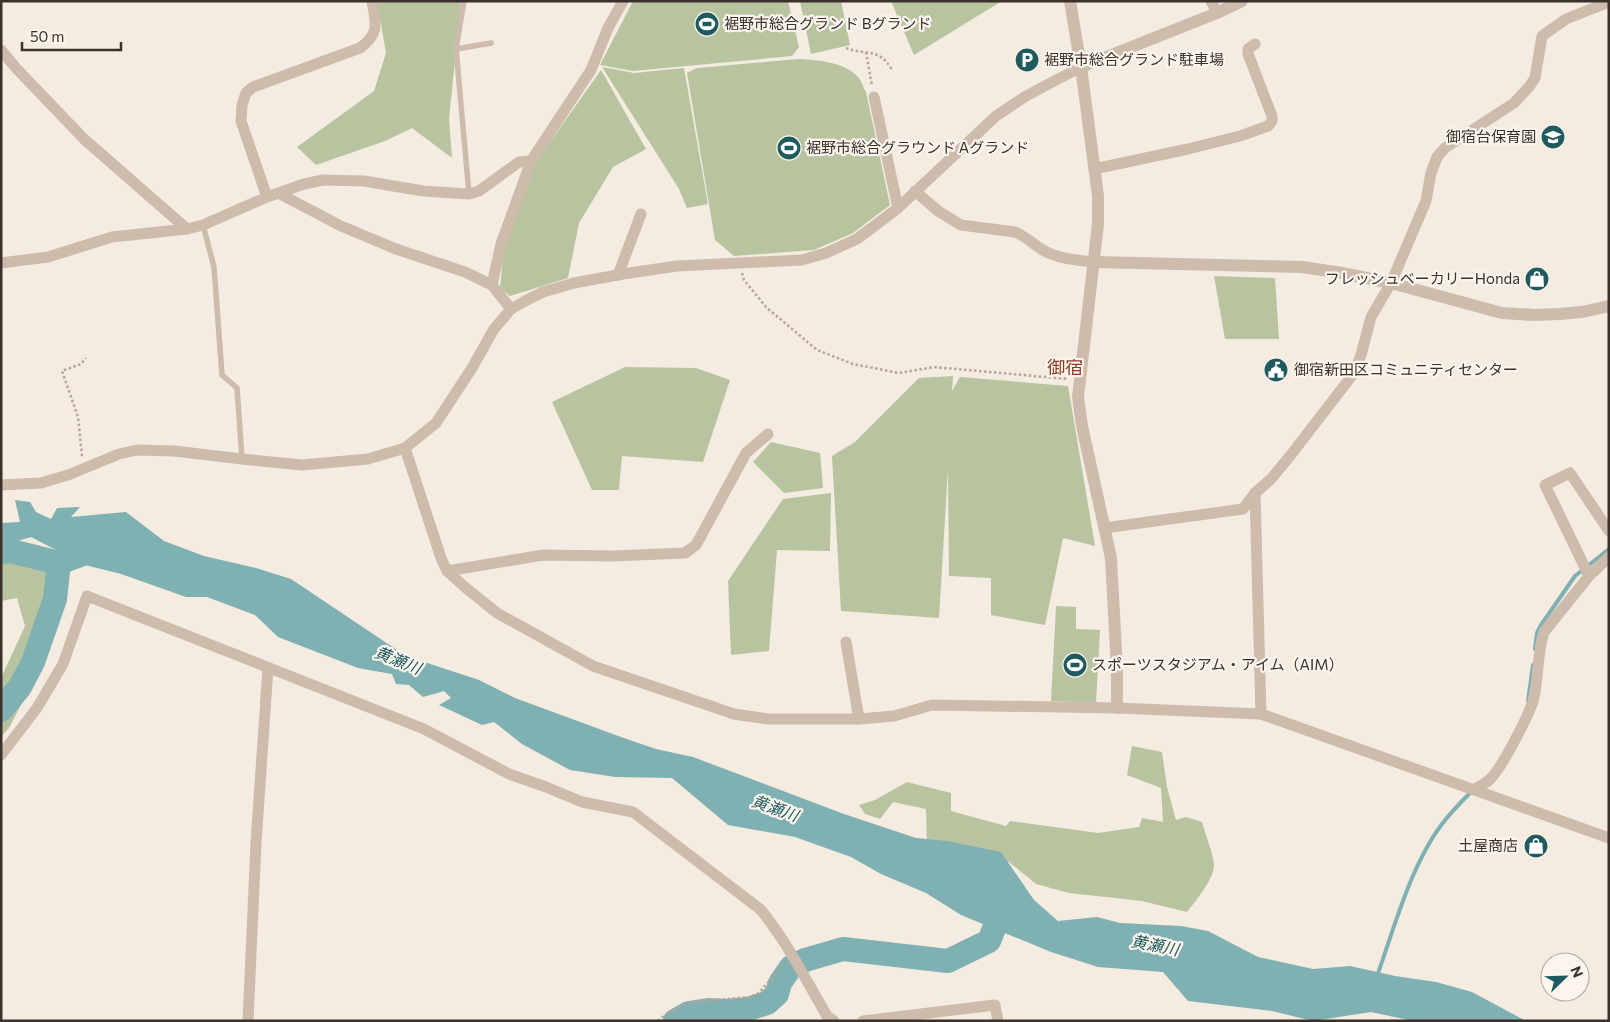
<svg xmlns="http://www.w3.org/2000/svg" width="1610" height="1022" viewBox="0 0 1610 1022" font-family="Commissioner,'Noto Sans JP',sans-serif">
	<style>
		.green { fill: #b8c4a0 }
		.water { fill: #7fb0b2 }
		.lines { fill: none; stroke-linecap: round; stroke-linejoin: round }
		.stream { stroke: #7fb0b2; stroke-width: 4 }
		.river { stroke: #7fb0b2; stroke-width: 24 }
		.path { stroke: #b9a596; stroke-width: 2.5; stroke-dasharray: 2.5 2.5; stroke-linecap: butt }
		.service { stroke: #cdbbac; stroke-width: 5.5 }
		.minor { stroke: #cdbbac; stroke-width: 11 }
		.tertiary { stroke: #cdbbac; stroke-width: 12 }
		.labels { text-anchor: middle; stroke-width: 4.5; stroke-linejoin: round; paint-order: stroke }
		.poi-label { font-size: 15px; fill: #3b302b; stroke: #fbf5ee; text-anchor: start }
		.water-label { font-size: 16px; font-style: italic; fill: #1f5a5e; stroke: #fbf5ee }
		.quarter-label { font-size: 18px; fill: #8c3b22; stroke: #fbf5ee }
	</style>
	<rect width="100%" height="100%" fill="#f4ebe1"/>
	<g class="green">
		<polygon points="377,1 461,1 449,119 452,158 412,128 385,141 316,165 297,147 374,91 386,53"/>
		<polygon points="633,1 788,1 799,47 792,56 633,71 600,65"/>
		<polygon points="800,1 841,1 850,45 811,54"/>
		<polygon points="891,1 1002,1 914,55"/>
		<path d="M799,59c19,1 47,3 60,19 3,4 4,10 7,14l24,113 -37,28 -39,17 -80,6 -19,-16 -28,-167 10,-5z"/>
		<polygon points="602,67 634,73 684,68 708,204 687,208 679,189"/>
		<polygon points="601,70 646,149 613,167 579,223 568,278 510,296 500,288 504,247 533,166"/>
		<polygon points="1214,276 1275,278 1279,339 1225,339"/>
		<polygon points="625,367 696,368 730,380 703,462 622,456 619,490 592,490 552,402"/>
		<polygon points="953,376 952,391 960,377 1068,386 1095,546 1063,538 1045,625 991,615 991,578 949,576 948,469 939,618 841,611 832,456 855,442 919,378"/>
		<polygon points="771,442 820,453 823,488 784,493 753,462"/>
		<polygon points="831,493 830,551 777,550 769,651 731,655 728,581 783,499"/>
		<polygon points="1,562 20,564 49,571 58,585 56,612 31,686 9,728 1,737 1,678 25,626 17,598 1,601"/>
		<polygon points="1056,606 1076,607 1076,629 1100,630 1096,703 1051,701"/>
		<path d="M1132,746l30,6 5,35 9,33 10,-3 16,5c3,12 11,31 12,42 1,14 -19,38 -27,48l-45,-11 -73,-8 -33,-9 -27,-22 -82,-16 -1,-37 -33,-7 -13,17 -15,-5 -6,-9 16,-5 32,-18 44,11v18l55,15 4,-5 88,12 41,-6 3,-9 21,4 -2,-34 -34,-13z"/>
	</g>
	<polygon class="water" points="15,500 30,502 36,512 51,519 57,508 80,507 71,517 126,512 164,541 204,556 256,568 291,579 406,656 479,680 515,698 621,737 656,749 693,757 844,814 916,838 947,841 1001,852 1034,900 1058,921 1097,917 1120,923 1181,926 1208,931 1258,957 1313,969 1350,966 1395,976 1436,982 1472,992 1526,1021 1413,1021 1371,1012 1313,1021 1272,1011 1188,1001 1163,972 1098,967 1051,952 961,915 926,893 881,874 851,857 795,837 728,825 672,778 615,777 570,770 522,744 494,722 482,725 439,705 451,698 444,691 423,697 409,685 396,684 392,674 358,668 278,637 255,615 207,597 186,597 121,574 85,565 31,537 1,546 1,523 20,522"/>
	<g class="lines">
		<g class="stream">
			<polyline points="1535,649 1537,633 1541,625 1575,576 1609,549"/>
			<polyline points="1528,701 1533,665"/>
			<path d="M1377,976c18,-50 35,-116 69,-157 8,-10 17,-19 26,-28"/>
		</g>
		<g class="river">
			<polyline points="1,552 11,551 59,563 88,552 103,556"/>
			<polyline points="1,710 20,687 33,662 55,599 59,563"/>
			<polyline points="675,1021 689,1013 708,1010 727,1011 748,1009 767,1003 777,994 780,983 791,967 805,960 843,949 948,961 989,941 1005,901"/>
		</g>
		<g class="path">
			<path d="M846,48c21,8 33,-1 46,22"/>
			<polyline points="866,52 872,86"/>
			<polyline points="742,273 744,280 766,307 817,350 853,364 899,373 934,367 1068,379"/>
			<polyline points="82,456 78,417 62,371 81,364 86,358"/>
			<polyline points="658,1021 665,1015 692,1002 750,997 759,993 784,964"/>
		</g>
		<g class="service">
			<polyline points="464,1 456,49 469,194"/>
			<polyline points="456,49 491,43"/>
			<polyline points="203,225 214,267 222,375 237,388 242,459"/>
		</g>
		<g class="minor">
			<polyline points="1211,1 1217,13"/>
			<polyline points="1,50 16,68 84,139 187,229"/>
			<polyline points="874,97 898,208"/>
			<polyline points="1094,169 1188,149 1240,136 1268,126 1272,121 1272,116 1248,54 1248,49 1255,44"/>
			<path d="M915,191l23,20 23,14 54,7c10,4 17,11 26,17 16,10 35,11 53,13"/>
			<polyline points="278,193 341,226 396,249 465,272 492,285 511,309"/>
			<path d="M267,197l-26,-76 1,-16 4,-12 7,-6 107,-39c20,-15 16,-24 12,-47"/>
			<polyline points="1,263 48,257 112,237 187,229 203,225 267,197 304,184 323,180 364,181 423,191 469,194 479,191 519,162 531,161"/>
			<polyline points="618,275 641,214"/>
			<polyline points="492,285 501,244 531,161 591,70 608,28 623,1"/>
			<polyline points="405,448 441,558 447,571 466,588 497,613 593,666 734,714 768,719 859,719 894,716 932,705 1117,708 1261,714 1609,838"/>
			<polyline points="1,485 41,483 68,475 119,454 137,450 174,451 242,459 302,465 368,459 405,448 436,423 472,368 494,329 511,309 525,301 543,292 574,283 623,274 677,266 802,260 826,253 857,239 898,208 996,116 1026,96 1081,67"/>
			<polyline points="1255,493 1261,714"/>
			<polyline points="1104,528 1243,509 1255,493 1271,479 1290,456 1354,373 1361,355 1371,317 1391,283 1426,201 1431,173 1437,157 1445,148 1457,140 1514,103 1529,87 1535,78 1542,36 1566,19 1609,2"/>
			<polyline points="447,571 543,555 612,556 685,553 696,545 746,453 768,434"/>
			<polyline points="1589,576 1545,485 1570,473 1609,531"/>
			<polyline points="846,642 859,719"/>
			<path d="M1,755l36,-47 26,-44 24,-68 337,133 85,45 37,13 36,15 51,10 128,98c26,32 45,70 66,106l7,5"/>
			<path d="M1475,789c4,-2 9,-5 13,-8 12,-9 43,-69 46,-84 5,-22 3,-44 10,-65l45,-56 20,-19"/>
			<polyline points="248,1021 256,843 268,668"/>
			<polyline points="863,1021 995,1005 998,1021"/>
		</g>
		<g class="tertiary">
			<polyline points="1070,1 1081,67 1098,196 1098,224 1078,397 1082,426 1111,558 1117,669 1117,708"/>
			<polyline points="1081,67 1217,13 1242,1"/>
			<polyline points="1094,262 1302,267 1342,273 1391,283 1502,313 1534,315 1559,314 1582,312 1609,306"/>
		</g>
	</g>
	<defs>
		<symbol id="stadium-disc" viewBox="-11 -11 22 22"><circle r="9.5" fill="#1f5a5e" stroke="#fbf5ee"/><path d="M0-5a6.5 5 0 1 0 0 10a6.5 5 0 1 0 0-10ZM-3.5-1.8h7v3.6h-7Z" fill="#fff"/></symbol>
		<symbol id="parking-disc" viewBox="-11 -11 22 22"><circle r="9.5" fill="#1f5a5e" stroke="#fbf5ee"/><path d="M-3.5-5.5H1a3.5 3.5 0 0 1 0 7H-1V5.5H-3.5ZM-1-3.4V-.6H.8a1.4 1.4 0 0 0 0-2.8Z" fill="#fff"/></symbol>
		<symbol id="school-disc" viewBox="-11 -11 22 22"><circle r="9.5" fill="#1f5a5e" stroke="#fbf5ee"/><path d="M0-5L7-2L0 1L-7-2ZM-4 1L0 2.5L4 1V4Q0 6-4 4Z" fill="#fff"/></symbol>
		<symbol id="shop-disc" viewBox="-11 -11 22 22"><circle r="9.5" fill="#1f5a5e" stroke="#fbf5ee"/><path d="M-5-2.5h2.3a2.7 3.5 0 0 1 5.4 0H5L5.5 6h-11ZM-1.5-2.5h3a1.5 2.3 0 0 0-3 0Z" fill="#fff"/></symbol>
		<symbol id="civic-disc" viewBox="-11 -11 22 22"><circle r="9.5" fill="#1f5a5e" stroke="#fbf5ee"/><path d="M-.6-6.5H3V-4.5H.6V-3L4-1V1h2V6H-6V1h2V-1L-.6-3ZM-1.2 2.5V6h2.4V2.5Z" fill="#fff"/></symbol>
	</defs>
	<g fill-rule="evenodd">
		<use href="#stadium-disc" x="693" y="10" width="28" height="28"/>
		<use href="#parking-disc" x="1013" y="46" width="28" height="28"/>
		<use href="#school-disc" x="1539" y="123" width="28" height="28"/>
		<use href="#stadium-disc" x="775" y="134" width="28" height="28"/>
		<use href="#shop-disc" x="1523" y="265" width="28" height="28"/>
		<use href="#civic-disc" x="1262" y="356" width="28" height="28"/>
		<use href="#stadium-disc" x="1061" y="651" width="28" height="28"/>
		<use href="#shop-disc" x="1522" y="832" width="28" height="28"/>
	</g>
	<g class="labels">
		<g class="poi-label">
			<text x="724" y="29">裾野市総合グランド Bグランド</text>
			<text x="1044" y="65">裾野市総合グランド駐車場</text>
			<text x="1536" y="142" text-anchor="end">御宿台保育園</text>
			<text x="806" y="153">裾野市総合グラウンド Aグランド</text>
			<text x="1520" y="284" text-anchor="end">フレッシュベーカリーHonda</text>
			<text x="1294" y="375">御宿新田区コミュニティセンター</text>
			<text x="1092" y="670">スポーツスタジアム・アイム（AIM）</text>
			<text x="1518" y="851" text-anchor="end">土屋商店</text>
		</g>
		<g class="water-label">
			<text transform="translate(398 660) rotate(22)" y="6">黄瀬川</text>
			<text transform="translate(775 808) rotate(20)" y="6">黄瀬川</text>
			<text transform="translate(1155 945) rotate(11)" y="6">黄瀬川</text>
		</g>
		<g class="quarter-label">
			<text x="1065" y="374">御宿</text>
		</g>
	</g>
	<rect width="1610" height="1022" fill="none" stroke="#3b302b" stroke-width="5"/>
	<g transform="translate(1565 977) rotate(67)"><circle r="24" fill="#fbf5ee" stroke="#aea6a0"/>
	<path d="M0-4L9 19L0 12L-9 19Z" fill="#1f5a5e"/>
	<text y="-8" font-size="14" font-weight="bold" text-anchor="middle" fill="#3b302b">N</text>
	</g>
	<path d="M22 42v8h99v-8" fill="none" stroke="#3b302b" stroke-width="2.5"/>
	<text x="30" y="42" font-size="15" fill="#3b302b" stroke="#fbf5ee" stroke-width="4" paint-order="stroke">50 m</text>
</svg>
